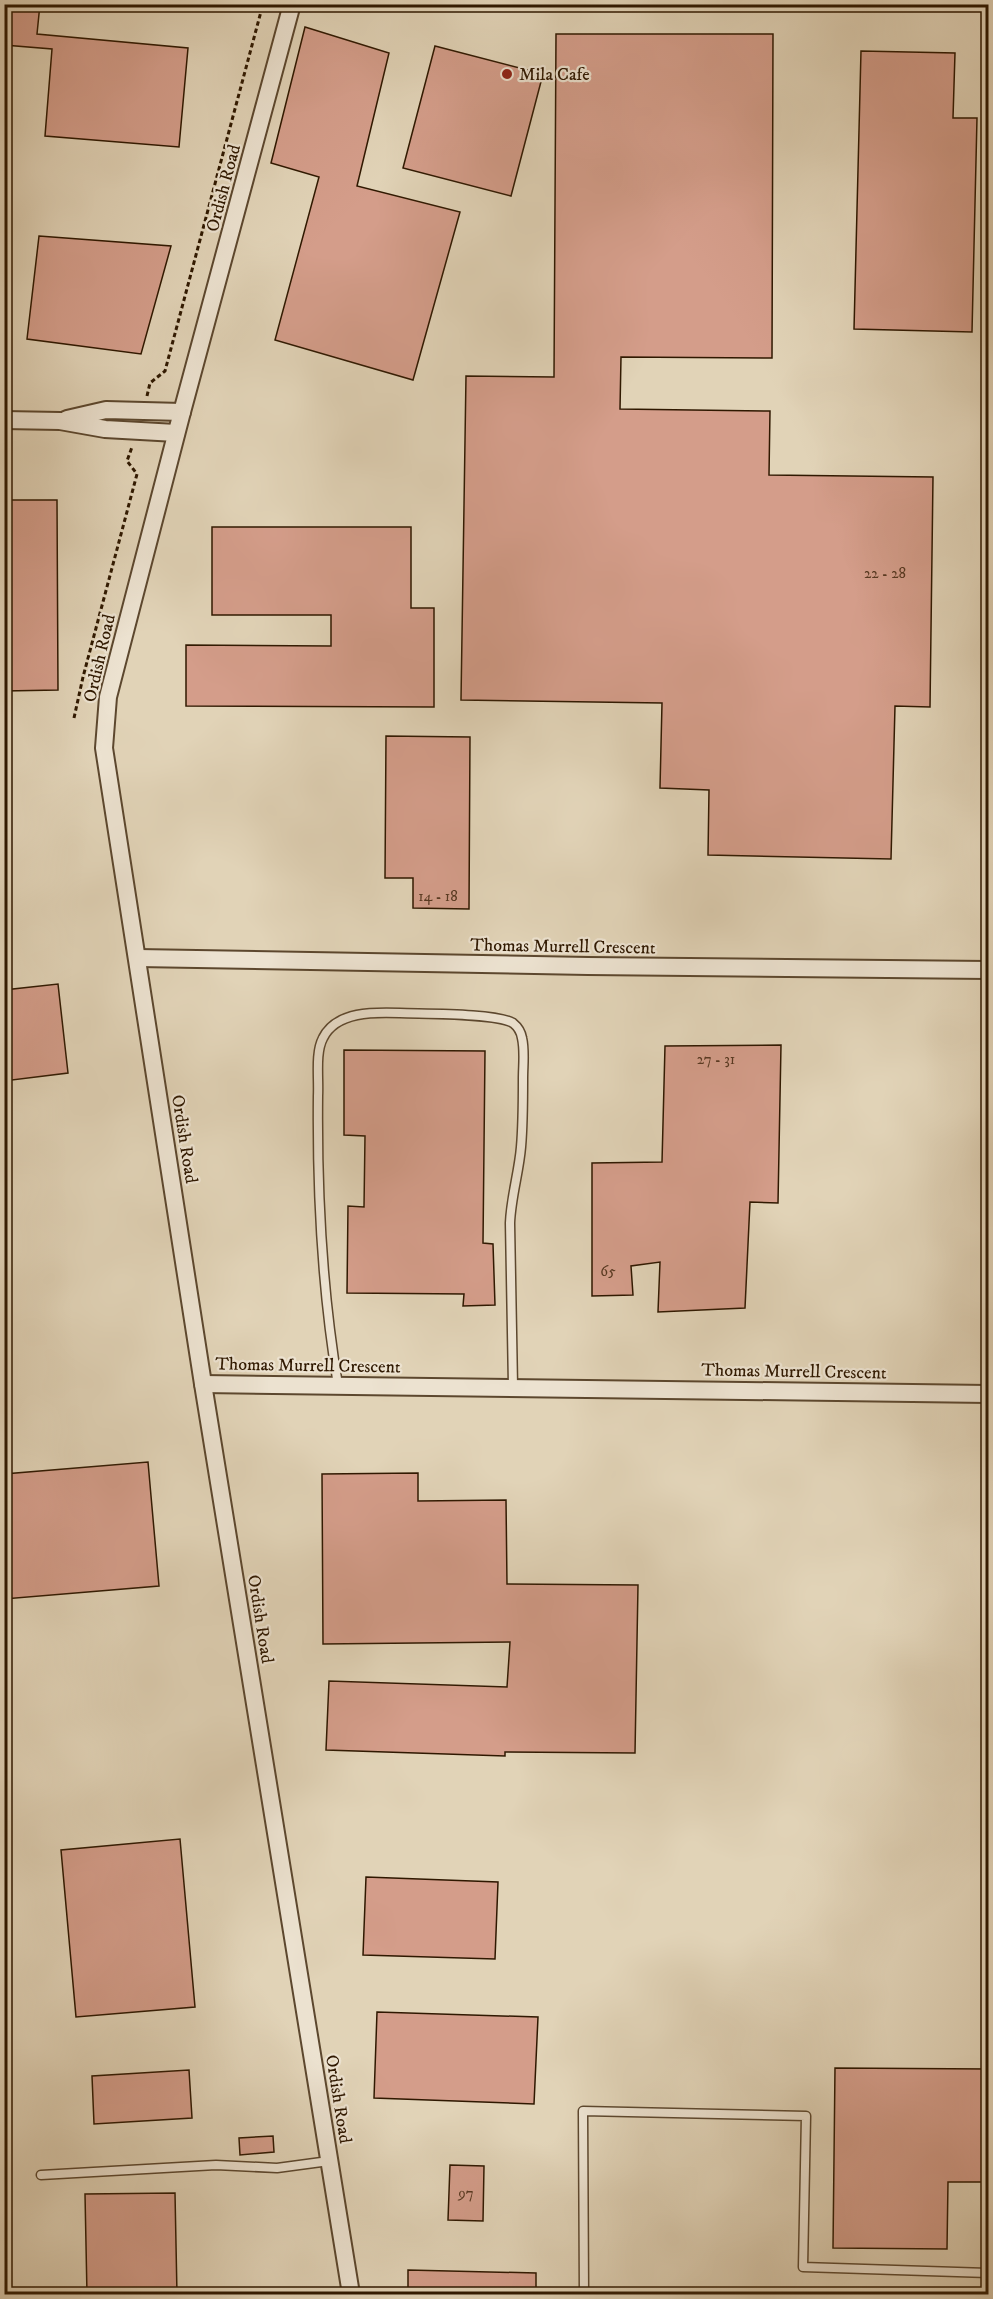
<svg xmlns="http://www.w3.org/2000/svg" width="993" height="2299" viewBox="0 0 993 2299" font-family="'IM FELL DW Pica',serif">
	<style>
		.building { fill: #d49d8a; stroke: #2f1800; stroke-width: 1.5 }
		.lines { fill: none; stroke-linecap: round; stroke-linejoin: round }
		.lane-casing { stroke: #5c472e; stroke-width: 11 }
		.street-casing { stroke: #5c472e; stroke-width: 20 }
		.path { stroke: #2f1800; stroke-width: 3; stroke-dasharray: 4.5 3; stroke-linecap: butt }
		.lane { stroke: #ece2d0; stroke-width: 8 }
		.street { stroke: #ece2d0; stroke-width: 16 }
		.poi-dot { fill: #8f2418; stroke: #ece2d0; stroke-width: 2 }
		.labels { text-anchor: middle; stroke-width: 4.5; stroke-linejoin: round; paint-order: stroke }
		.number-label { font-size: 15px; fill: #583922 }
		.poi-label { font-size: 18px; fill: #2f1800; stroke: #ece2d0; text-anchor: start }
		.street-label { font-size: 18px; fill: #2f1800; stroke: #ece2d0 }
	</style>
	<rect width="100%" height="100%" fill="#e1d3b7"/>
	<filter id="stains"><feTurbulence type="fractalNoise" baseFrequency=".00333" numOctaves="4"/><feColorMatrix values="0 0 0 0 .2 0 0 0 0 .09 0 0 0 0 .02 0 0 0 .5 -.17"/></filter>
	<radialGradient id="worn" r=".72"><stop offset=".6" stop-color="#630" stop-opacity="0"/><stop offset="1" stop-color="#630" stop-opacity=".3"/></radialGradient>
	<g class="building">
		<polygon points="4,4 40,4 37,34 188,48 179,147 45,136 52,49 4,45"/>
		<polygon points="305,27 389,53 357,186 460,212 413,380 275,340 319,177 271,163"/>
		<polygon points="556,34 773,34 772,358 621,357 620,409 770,411 769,475 933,477 930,707 895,706 891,859 708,855 709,790 660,788 662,703 461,700 466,376 554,377"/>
		<polygon points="435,46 543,74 511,196 403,168"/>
		<polygon points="861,51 955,53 953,118 977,118 972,332 854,329"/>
		<polygon points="39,236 171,246 141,354 27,339"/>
		<polygon points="4,500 57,500 58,690 4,691"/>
		<polygon points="212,527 411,527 411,608 434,608 434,707 186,706 186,645 331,646 331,615 212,615"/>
		<polygon points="386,736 470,737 469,909 413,908 413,878 385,878"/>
		<polygon points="58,984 68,1073 4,1081 4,990"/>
		<polygon points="781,1045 778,1203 750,1202 745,1308 658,1312 660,1262 631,1266 633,1295 592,1296 592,1163 662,1162 665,1046"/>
		<polygon points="344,1050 485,1051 483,1243 493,1244 495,1305 463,1306 464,1294 347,1293 348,1206 364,1207 365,1136 344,1135"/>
		<polygon points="148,1462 159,1586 4,1599 4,1474"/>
		<polygon points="418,1473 418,1501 506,1500 507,1584 638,1585 635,1753 505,1752 505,1756 326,1750 329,1681 507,1687 510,1642 323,1644 322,1474"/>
		<polygon points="180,1839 195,2007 76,2017 61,1850"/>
		<polygon points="366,1877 498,1882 495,1959 363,1955"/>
		<polygon points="377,2012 538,2017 534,2104 374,2098"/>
		<polygon points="835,2068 988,2069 988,2182 948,2182 947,2249 833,2248"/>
		<polygon points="189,2070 192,2118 94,2124 92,2076"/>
		<polygon points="273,2136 274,2152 240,2155 239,2138"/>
		<polygon points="450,2165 484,2166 483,2221 448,2220"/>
		<polygon points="175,2193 177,2295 87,2295 85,2194"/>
		<polygon points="408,2270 536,2273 536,2295 408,2295"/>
	</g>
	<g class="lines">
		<defs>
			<g id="lane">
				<path d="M338,1385c-16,-95 -21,-193 -20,-289 1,-18 -3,-43 5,-58 13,-27 52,-26 77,-25 23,1 97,0 113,10 5,4 8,9 9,15 3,13 1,27 1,41 0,22 0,45 -2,68 -2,25 -10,50 -11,76l3,163"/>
				<polyline points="41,2175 216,2165 277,2168 329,2161"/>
				<polyline points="584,2294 583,2111 806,2116 803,2267 988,2273"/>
			</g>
			<g id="street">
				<polyline points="292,4 182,412 108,697 104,748 203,1384 351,2294"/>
				<polyline points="67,419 106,410 182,412"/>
				<polyline points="4,420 60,421 105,429 176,433"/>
				<polyline points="138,958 588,966 988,970"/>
				<polyline points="203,1384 988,1394"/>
			</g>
		</defs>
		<use href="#lane" class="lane-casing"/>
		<use href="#street" class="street-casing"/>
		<g class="path">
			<polyline points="147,396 150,383 165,371 263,4"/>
			<polyline points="74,718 83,677 137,474 127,461 132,447"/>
		</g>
		<use href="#lane" class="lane"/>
		<use href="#street" class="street"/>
	</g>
	<circle class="poi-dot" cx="507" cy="74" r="6"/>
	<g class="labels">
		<g class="number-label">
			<text x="885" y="578">22 - 28</text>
			<text x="438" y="901">14 - 18</text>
			<text x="716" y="1064">27 - 31</text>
			<text x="608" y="1276">65</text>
			<text x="466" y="2198">97</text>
		</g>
		<g class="poi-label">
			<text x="519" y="80">Mila Cafe</text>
		</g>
		<g class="street-label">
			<text transform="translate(223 188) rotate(-75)" y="6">Ordish Road</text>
			<text transform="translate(99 658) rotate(-77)" y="6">Ordish Road</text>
			<text transform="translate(563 946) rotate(1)" y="6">Thomas Murrell Crescent</text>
			<text transform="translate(185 1139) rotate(81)" y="6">Ordish Road</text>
			<text transform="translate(308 1365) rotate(1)" y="6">Thomas Murrell Crescent</text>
			<text transform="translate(794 1371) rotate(1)" y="6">Thomas Murrell Crescent</text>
			<text transform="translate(261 1619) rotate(81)" y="6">Ordish Road</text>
			<text transform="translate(339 2099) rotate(81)" y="6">Ordish Road</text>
		</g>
	</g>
	<rect width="993" height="2299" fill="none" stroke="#e1d3b7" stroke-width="24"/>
	<rect x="6" y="6" width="981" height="2287" fill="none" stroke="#2f1800" stroke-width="3"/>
	<rect x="12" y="12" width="969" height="2275" fill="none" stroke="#2f1800" stroke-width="1.5"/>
	<rect width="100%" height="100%" filter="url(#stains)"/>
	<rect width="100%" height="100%" fill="url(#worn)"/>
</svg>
